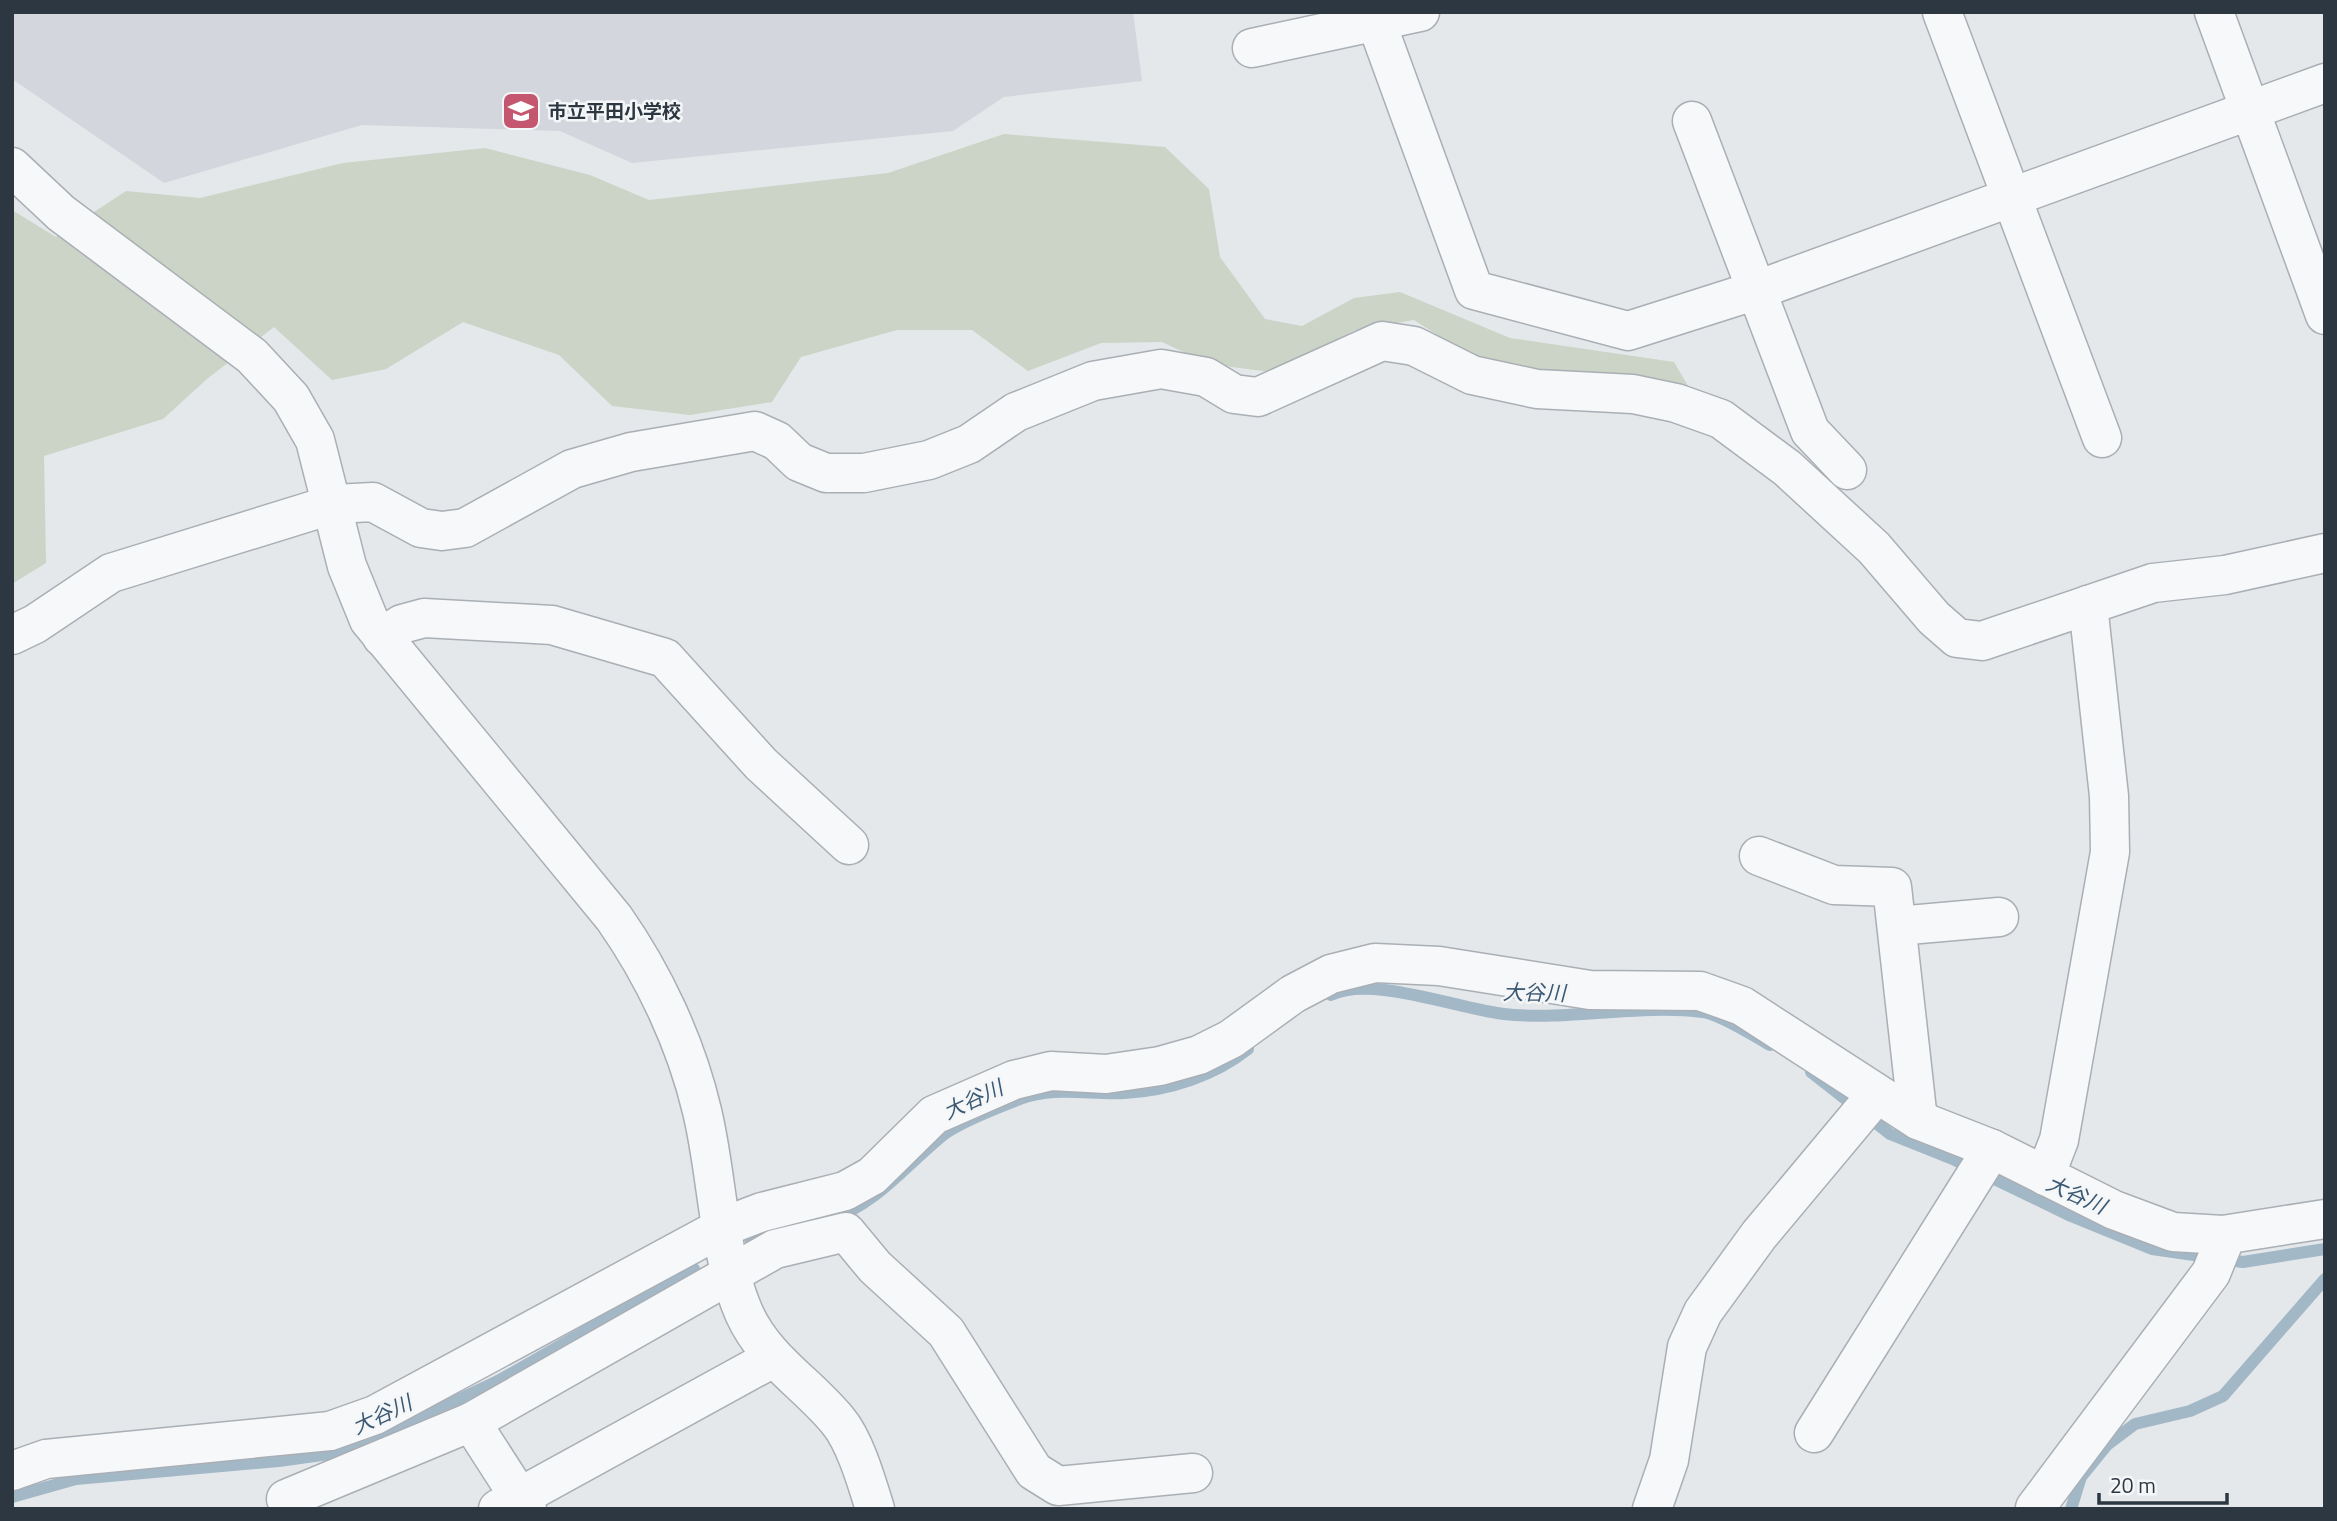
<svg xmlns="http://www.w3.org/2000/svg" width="2337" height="1521" viewBox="0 0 2337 1521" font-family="'Titillium Web','Noto Sans JP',sans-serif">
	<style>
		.built { fill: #d3d7dd }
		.green { fill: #cbd4c6 }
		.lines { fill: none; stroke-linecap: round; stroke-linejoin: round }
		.stream { stroke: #a3b8c7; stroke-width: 12 }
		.minor-casing { stroke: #a9afb5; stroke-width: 41 }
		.minor { stroke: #f7f8f9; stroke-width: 38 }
		.labels { text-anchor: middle; stroke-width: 5; stroke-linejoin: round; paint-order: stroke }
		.poi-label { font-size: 19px; font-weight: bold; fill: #2d3742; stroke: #f4f6f8; text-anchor: start }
		.water-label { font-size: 21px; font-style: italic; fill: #3b5973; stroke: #f4f6f8 }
	</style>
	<rect width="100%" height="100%" fill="#e4e8eb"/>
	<polygon class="built" points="12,12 1133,12 1142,81 1004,97 953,131 632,163 560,131 362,125 164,183 12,79"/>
	<polygon class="green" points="1004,134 1165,147 1209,189 1220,257 1265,319 1302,326 1354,298 1400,292 1510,338 1674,362 1688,386 1656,378 1597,383 1520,372 1459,349 1414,320 1355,330 1270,372 1209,364 1162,342 1101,343 1028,371 972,330 897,330 801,357 772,402 690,415 612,406 559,355 463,322 386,369 332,380 274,327 207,379 163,419 44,456 46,563 12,584 12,210 56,237 126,191 200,198 343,163 485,148 590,175 649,200 888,173"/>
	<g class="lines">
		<g class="stream">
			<path d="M1331,995c40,-20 128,14 173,19 66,7 133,-10 199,-2 17,2 51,24 67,33"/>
			<polyline points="1811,1072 1890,1134 1955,1160 2071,1216 2152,1249 2243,1262 2325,1249"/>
			<path d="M829,1220c48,-16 76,-54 114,-85 17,-13 56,-28 77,-36 35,-13 69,-4 105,-6 45,-3 89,-17 123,-44"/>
			<polyline points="750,1239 773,1232"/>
			<polyline points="12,1497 76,1479 279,1461 350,1451 498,1381 694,1269"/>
			<polyline points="2071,1509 2081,1477 2107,1445 2135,1424 2190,1411 2223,1396 2325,1279"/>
		</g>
		<defs>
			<g id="minor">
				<polyline points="1942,12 2102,438"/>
				<polyline points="2214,12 2325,315"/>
				<polyline points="1377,24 1474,290 1628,331 1757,290 2325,83"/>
				<polyline points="1252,48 1420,12"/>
				<polyline points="1692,121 1810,431 1847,470"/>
				<path d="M12,167l49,46 191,143 39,42 24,42 32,126 22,54 245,298c40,57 72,125 88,193 16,66 15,139 42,202 21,47 63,70 94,108 17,20 29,62 37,88"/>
				<polyline points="12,635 35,624 111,573 334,504 373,502 421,528 442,531 465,528 572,469 631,452 755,431 777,441 799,462 826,473 864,473 929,460 969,444 1016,412 1093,381 1161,369 1206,377 1234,394 1258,397 1382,341 1414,346 1472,375 1537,389 1633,394 1676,403 1721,419 1787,468 1874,548 1934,618 1957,638 1982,641 2153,583 2225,575 2325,553"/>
				<polyline points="382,637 402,624 424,618 552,625 665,658 761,764 849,845"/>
				<polyline points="1759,856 1834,885 1892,887 1918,1120"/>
				<polyline points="1897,926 1999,917"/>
				<polyline points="2045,1176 2059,1140 2110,852 2109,796 2088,605"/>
				<polyline points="471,1422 527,1509"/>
				<polyline points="1814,1433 1992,1149"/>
				<polyline points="12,1471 46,1459 330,1431 375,1415 723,1227 762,1212 845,1191 872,1176 934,1115 1014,1080 1051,1071 1106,1074 1160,1066 1199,1055 1231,1039 1293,994 1331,974 1375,963 1439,966 1590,990 1700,991 1742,1006 1918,1120 1992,1149 2114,1210 2173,1232 2223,1235 2325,1219"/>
				<polyline points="286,1499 471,1422 775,1249 846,1232 875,1267 946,1332 1034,1471 1058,1486 1193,1473"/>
				<polyline points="2035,1508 2211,1273 2222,1246 2223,1235"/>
				<polyline points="498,1509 773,1358"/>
				<polyline points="1652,1509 1669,1460 1687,1347 1703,1312 1759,1235 1876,1095"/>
			</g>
		</defs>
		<use href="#minor" class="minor-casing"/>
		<use href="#minor" class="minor"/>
	</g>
	<defs>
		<symbol id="school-square" viewBox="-11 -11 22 22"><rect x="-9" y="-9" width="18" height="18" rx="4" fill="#c45670" stroke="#f4f6f8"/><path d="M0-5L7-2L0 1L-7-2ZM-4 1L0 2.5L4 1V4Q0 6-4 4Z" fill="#fff"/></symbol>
	</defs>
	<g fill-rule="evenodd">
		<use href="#school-square" x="499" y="89" width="44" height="44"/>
	</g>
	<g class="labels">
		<g class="poi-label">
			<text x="548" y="118">市立平田小学校</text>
		</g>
		<g class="water-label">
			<text transform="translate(1534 993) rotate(1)" y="7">大谷川</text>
			<text transform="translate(973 1100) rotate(-25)" y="7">大谷川</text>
			<text transform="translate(2076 1195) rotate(24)" y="7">大谷川</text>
			<text transform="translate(382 1415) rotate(-25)" y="7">大谷川</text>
		</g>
	</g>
	<rect width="2337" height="1521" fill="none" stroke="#2d3742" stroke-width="28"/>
	<path d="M2099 1493v10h128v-10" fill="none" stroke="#2d3742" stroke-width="3.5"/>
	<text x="2110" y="1493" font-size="21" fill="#2d3742" stroke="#f4f6f8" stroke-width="5" paint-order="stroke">20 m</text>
</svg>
